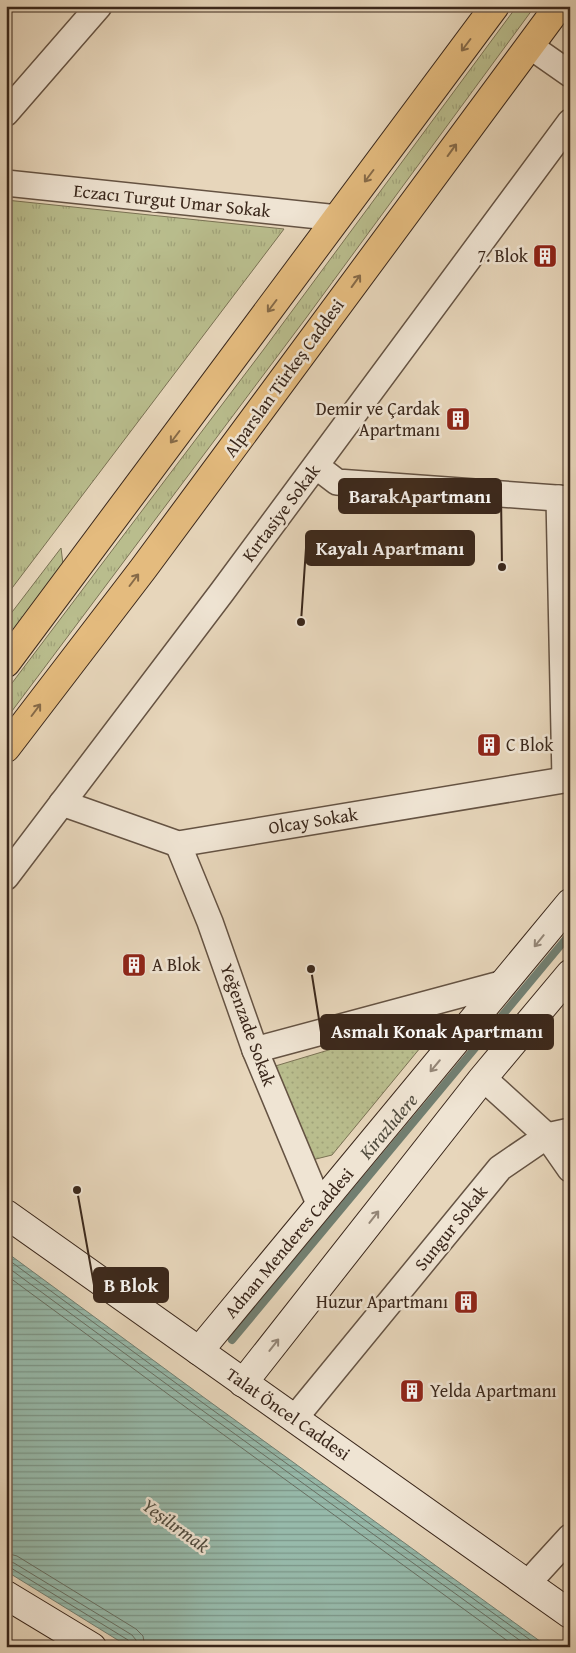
<svg xmlns="http://www.w3.org/2000/svg" width="576" height="1653" viewBox="0 0 576 1653" font-family="'Gentium Book Plus',serif">
	<style>
		.grass { fill: url(#grass-tufts); stroke: #7a7254 }
		.park { fill: url(#park-dots); stroke: #7a7254 }
		.water { fill: url(#water-rules); stroke: #727f71 }
		.lines { fill: none; stroke-linecap: round; stroke-linejoin: round }
		.shore { stroke: #687063; stroke-width: 1 }
		.stream { stroke: #727f71; stroke-width: 8 }
		.street-casing { stroke: #655343; stroke-width: 28 }
		.secondary-casing { stroke: #3a271b; stroke-width: 30 }
		.highway-casing { stroke: #3a271b; stroke-width: 30 }
		.street { stroke: #efe4d3; stroke-width: 25 }
		.secondary { stroke: #efe4d3; stroke-width: 28 }
		.highway { stroke: #e4bb7e; stroke-width: 28 }
		.oneway { stroke: #866a48 }
		.oneway2 { stroke: #948677 }
		.labels { text-anchor: middle; stroke-width: 5; stroke-linejoin: round; paint-order: stroke }
		.street-label { font-size: 18px; fill: #3a271b; stroke: #efe4d3 }
		.poi-label { font-size: 18px; fill: #3a271b; stroke: #efe4d3; text-anchor: end }
		.water-label { font-size: 19px; font-style: italic; fill: #514c3f; stroke: #efe4d3 }
		.leader { fill: none; stroke: #3a271b; stroke-width: 2 }
		.callout-dot { fill: #3a271b; stroke: #efe4d3; stroke-width: 2 }
		.callout { fill: #3a271b; stroke: #3a271b; stroke-width: 2 }
		.callout-label { font-size: 19px; text-anchor: middle; font-weight: bold; fill: #fff }
	</style>
	<defs>
		<pattern id="grass-tufts" width="24" height="20" patternUnits="userSpaceOnUse" patternTransform="scale(1.25)"><rect width="24" height="20" fill="#b9bd8d"/><path d="M3 7l-1-3M5 7V3M7 7l1-3M15 17l-1-3M17 17v-4M19 17l1-3" fill="none" stroke="#a0a279"/></pattern>
		<pattern id="park-dots" width="8" height="8" patternUnits="userSpaceOnUse" patternTransform="scale(1.25)"><rect width="8" height="8" fill="#b9bd8d"/><path d="M2 2h.1M6 6h.1" fill="none" stroke="#a0a279" stroke-width="1.8" stroke-linecap="round"/></pattern>
		<pattern id="water-rules" width="6" height="5" patternUnits="userSpaceOnUse" patternTransform="scale(1.25)"><rect width="6" height="5" fill="#97baab"/><path d="M0 2.5h6" fill="none" stroke="#7c978a"/></pattern>
	</defs>
	<rect width="100%" height="100%" fill="#e7d6bb"/>
	<filter id="stains"><feTurbulence type="fractalNoise" baseFrequency=".004" numOctaves="4"/><feColorMatrix values="0 0 0 0 .2 0 0 0 0 .09 0 0 0 0 .02 0 0 0 .5 -.17"/></filter>
	<radialGradient id="worn" r=".72"><stop offset=".6" stop-color="#630" stop-opacity="0"/><stop offset="1" stop-color="#630" stop-opacity=".3"/></radialGradient>
	<g class="grass">
		<polygon points="517,6 535,6 306,318 6,719 6,691 264,349"/>
		<polygon points="6,200 284,229 6,596"/>
		<polygon points="61,548 63,564 6,642 6,620"/>
	</g>
	<polygon class="park" points="432,1019 439,1025 332,1155 308,1161 272,1067"/>
	<polygon class="water" points="6,1252 206,1399 548,1647 129,1647 6,1571"/>
	<g class="lines">
		<g class="shore">
			<polyline points="6,1258 203,1403 540,1647"/>
			<polyline points="6,1266 199,1408 529,1647"/>
			<polyline points="6,1275 195,1414 516,1647"/>
			<polyline points="6,1553 17,1556 136,1629 143,1636 145,1647"/>
			<polyline points="6,1561 14,1563 132,1635 136,1640 137,1647"/>
			<polyline points="6,1567 11,1568 128,1640 131,1647"/>
		</g>
		<polyline class="stream" points="232,1340 570,934"/>
		<defs>
			<g id="street">
				<polyline points="530,46 570,74"/>
				<polyline points="6,113 99,6"/>
				<polyline points="6,183 338,218"/>
				<polyline points="316,466 337,482 570,499"/>
				<polyline points="559,498 565,779"/>
				<polyline points="62,803 178,844 570,779"/>
				<polyline points="178,844 210,922 255,1050 320,1206"/>
				<polyline points="6,877 222,592 570,122"/>
				<polyline points="255,1050 504,983"/>
				<polyline points="483,1078 547,1136 570,1169"/>
				<polyline points="294,1419 500,1168 547,1136 570,1131"/>
				<polyline points="527,1584 570,1537"/>
			</g>
			<g id="secondary">
				<polyline points="6,1214 570,1614"/>
				<polyline points="199,1351 570,903"/>
				<polyline points="243,1383 483,1078 570,974"/>
				<polyline points="6,1595 92,1647"/>
			</g>
			<g id="highway">
				<polyline points="6,663 495,6"/>
				<polyline points="6,748 143,569 559,6"/>
			</g>
		</defs>
		<use href="#street" class="street-casing"/>
		<use href="#secondary" class="secondary-casing"/>
		<use href="#highway" class="highway-casing"/>
		<use href="#street" class="street"/>
		<use href="#secondary" class="secondary"/>
		<use href="#highway" class="highway"/>
	</g>
	<defs><path id="oneway-shaft" d="M-6 0H5M1.5-3L5.5 0L1.5 3" fill="none" stroke-width="1.6" stroke-linecap="round" stroke-linejoin="round" transform="scale(1.25)"/></defs>
	<g class="oneway">
		<use href="#oneway-shaft" transform="translate(466 45) rotate(127)"/>
		<use href="#oneway-shaft" transform="translate(452 150) rotate(-54)"/>
		<use href="#oneway-shaft" transform="translate(369 176) rotate(127)"/>
		<use href="#oneway-shaft" transform="translate(356 281) rotate(-54)"/>
		<use href="#oneway-shaft" transform="translate(272 306) rotate(127)"/>
		<use href="#oneway-shaft" transform="translate(175 437) rotate(127)"/>
		<use href="#oneway-shaft" transform="translate(134 580) rotate(-53)"/>
		<use href="#oneway-shaft" transform="translate(36 710) rotate(-53)"/>
	</g>
	<g class="oneway2">
		<use href="#oneway-shaft" transform="translate(539 941) rotate(129)"/>
		<use href="#oneway-shaft" transform="translate(435 1066) rotate(130)"/>
		<use href="#oneway-shaft" transform="translate(374 1217) rotate(-52)"/>
		<use href="#oneway-shaft" transform="translate(274 1345) rotate(-52)"/>
	</g>
	<defs>
		<symbol id="building-square" viewBox="-11 -11 22 22"><rect x="-9" y="-9" width="18" height="18" rx="4" fill="#8f2418" stroke="#efe4d3"/><path d="M-4-6H4V6H1V3H-1V6H-4ZM-2.5-4.3h1.7v1.8h-1.7ZM.8-4.3h1.7v1.8H.8ZM-2.5-1h1.7V.8h-1.7ZM.8-1h1.7V.8H.8Z" fill="#fff"/></symbol>
	</defs>
	<g fill-rule="evenodd">
		<use href="#building-square" x="531" y="242" width="28" height="28"/>
		<use href="#building-square" x="444" y="405" width="28" height="28"/>
		<use href="#building-square" x="475" y="731" width="28" height="28"/>
		<use href="#building-square" x="120" y="951" width="28" height="28"/>
		<use href="#building-square" x="452" y="1288" width="28" height="28"/>
		<use href="#building-square" x="398" y="1377" width="28" height="28"/>
	</g>
	<g class="labels">
		<g class="street-label">
			<text transform="translate(172 201) rotate(6)" y="6">Eczacı Turgut Umar Sokak</text>
			<text transform="translate(284 378) rotate(-54)" y="6">Alparslan Türkeş Caddesi</text>
			<text transform="translate(281 513) rotate(-53)" y="6">Kırtasiye Sokak</text>
			<text transform="translate(313 821) rotate(-9)" y="6">Olcay Sokak</text>
			<text transform="translate(248 1025) rotate(70)" y="6">Yeğenzade Sokak</text>
			<text transform="translate(451 1228) rotate(-51)" y="6">Sungur Sokak</text>
			<text transform="translate(289 1243) rotate(-50)" y="6">Adnan Menderes Caddesi</text>
			<text transform="translate(288 1414) rotate(35)" y="6">Talat Öncel Caddesi</text>
		</g>
		<g class="poi-label">
			<text x="528" y="262">7. Blok</text>
			<text x="440" y="415">Demir ve Çardak<tspan x="440" dy="21">Apartmanı</tspan></text>
			<text x="506" y="751" text-anchor="start">C Blok</text>
			<text x="152" y="971" text-anchor="start">A Blok</text>
			<text x="448" y="1308">Huzur Apartmanı</text>
			<text x="430" y="1397" text-anchor="start">Yelda Apartmanı</text>
		</g>
		<g class="water-label">
			<text transform="translate(388 1126) rotate(-50)" y="7">Kirazlıdere</text>
			<text transform="translate(176 1525) rotate(36)" y="7">Yeşilırmak</text>
		</g>
	</g>
	<path class="leader" d="M502 567L501 496M301 622L306 548M311 969L321 1032M77 1190L94 1285"/>
	<g class="callout-dot">
		<circle cx="502" cy="567" r="5"/>
		<circle cx="301" cy="622" r="5"/>
		<circle cx="311" cy="969" r="5"/>
		<circle cx="77" cy="1190" r="5"/>
	</g>
	<g class="callout">
		<rect x="339" y="479" width="162" height="34" rx="5"/>
		<rect x="306" y="531" width="168" height="34" rx="5"/>
		<rect x="321" y="1015" width="232" height="34" rx="5"/>
		<rect x="94" y="1268" width="74" height="34" rx="5"/>
	</g>
	<g class="callout-label">
		<text x="420" y="503">BarakApartmanı</text>
		<text x="390" y="555">Kayalı Apartmanı</text>
		<text x="437" y="1038">Asmalı Konak Apartmanı</text>
		<text x="131" y="1292">B Blok</text>
	</g>
	<rect width="576" height="1653" fill="none" stroke="#e7d6bb" stroke-width="25"/>
	<rect x="8" y="8" width="561" height="1638" fill="none" stroke="#3a271b" stroke-width="2.5"/>
	<rect x="12" y="12" width="551" height="1628" fill="none" stroke="#3a271b"/>
	<rect width="100%" height="100%" filter="url(#stains)"/>
	<rect width="100%" height="100%" fill="url(#worn)"/>
</svg>
